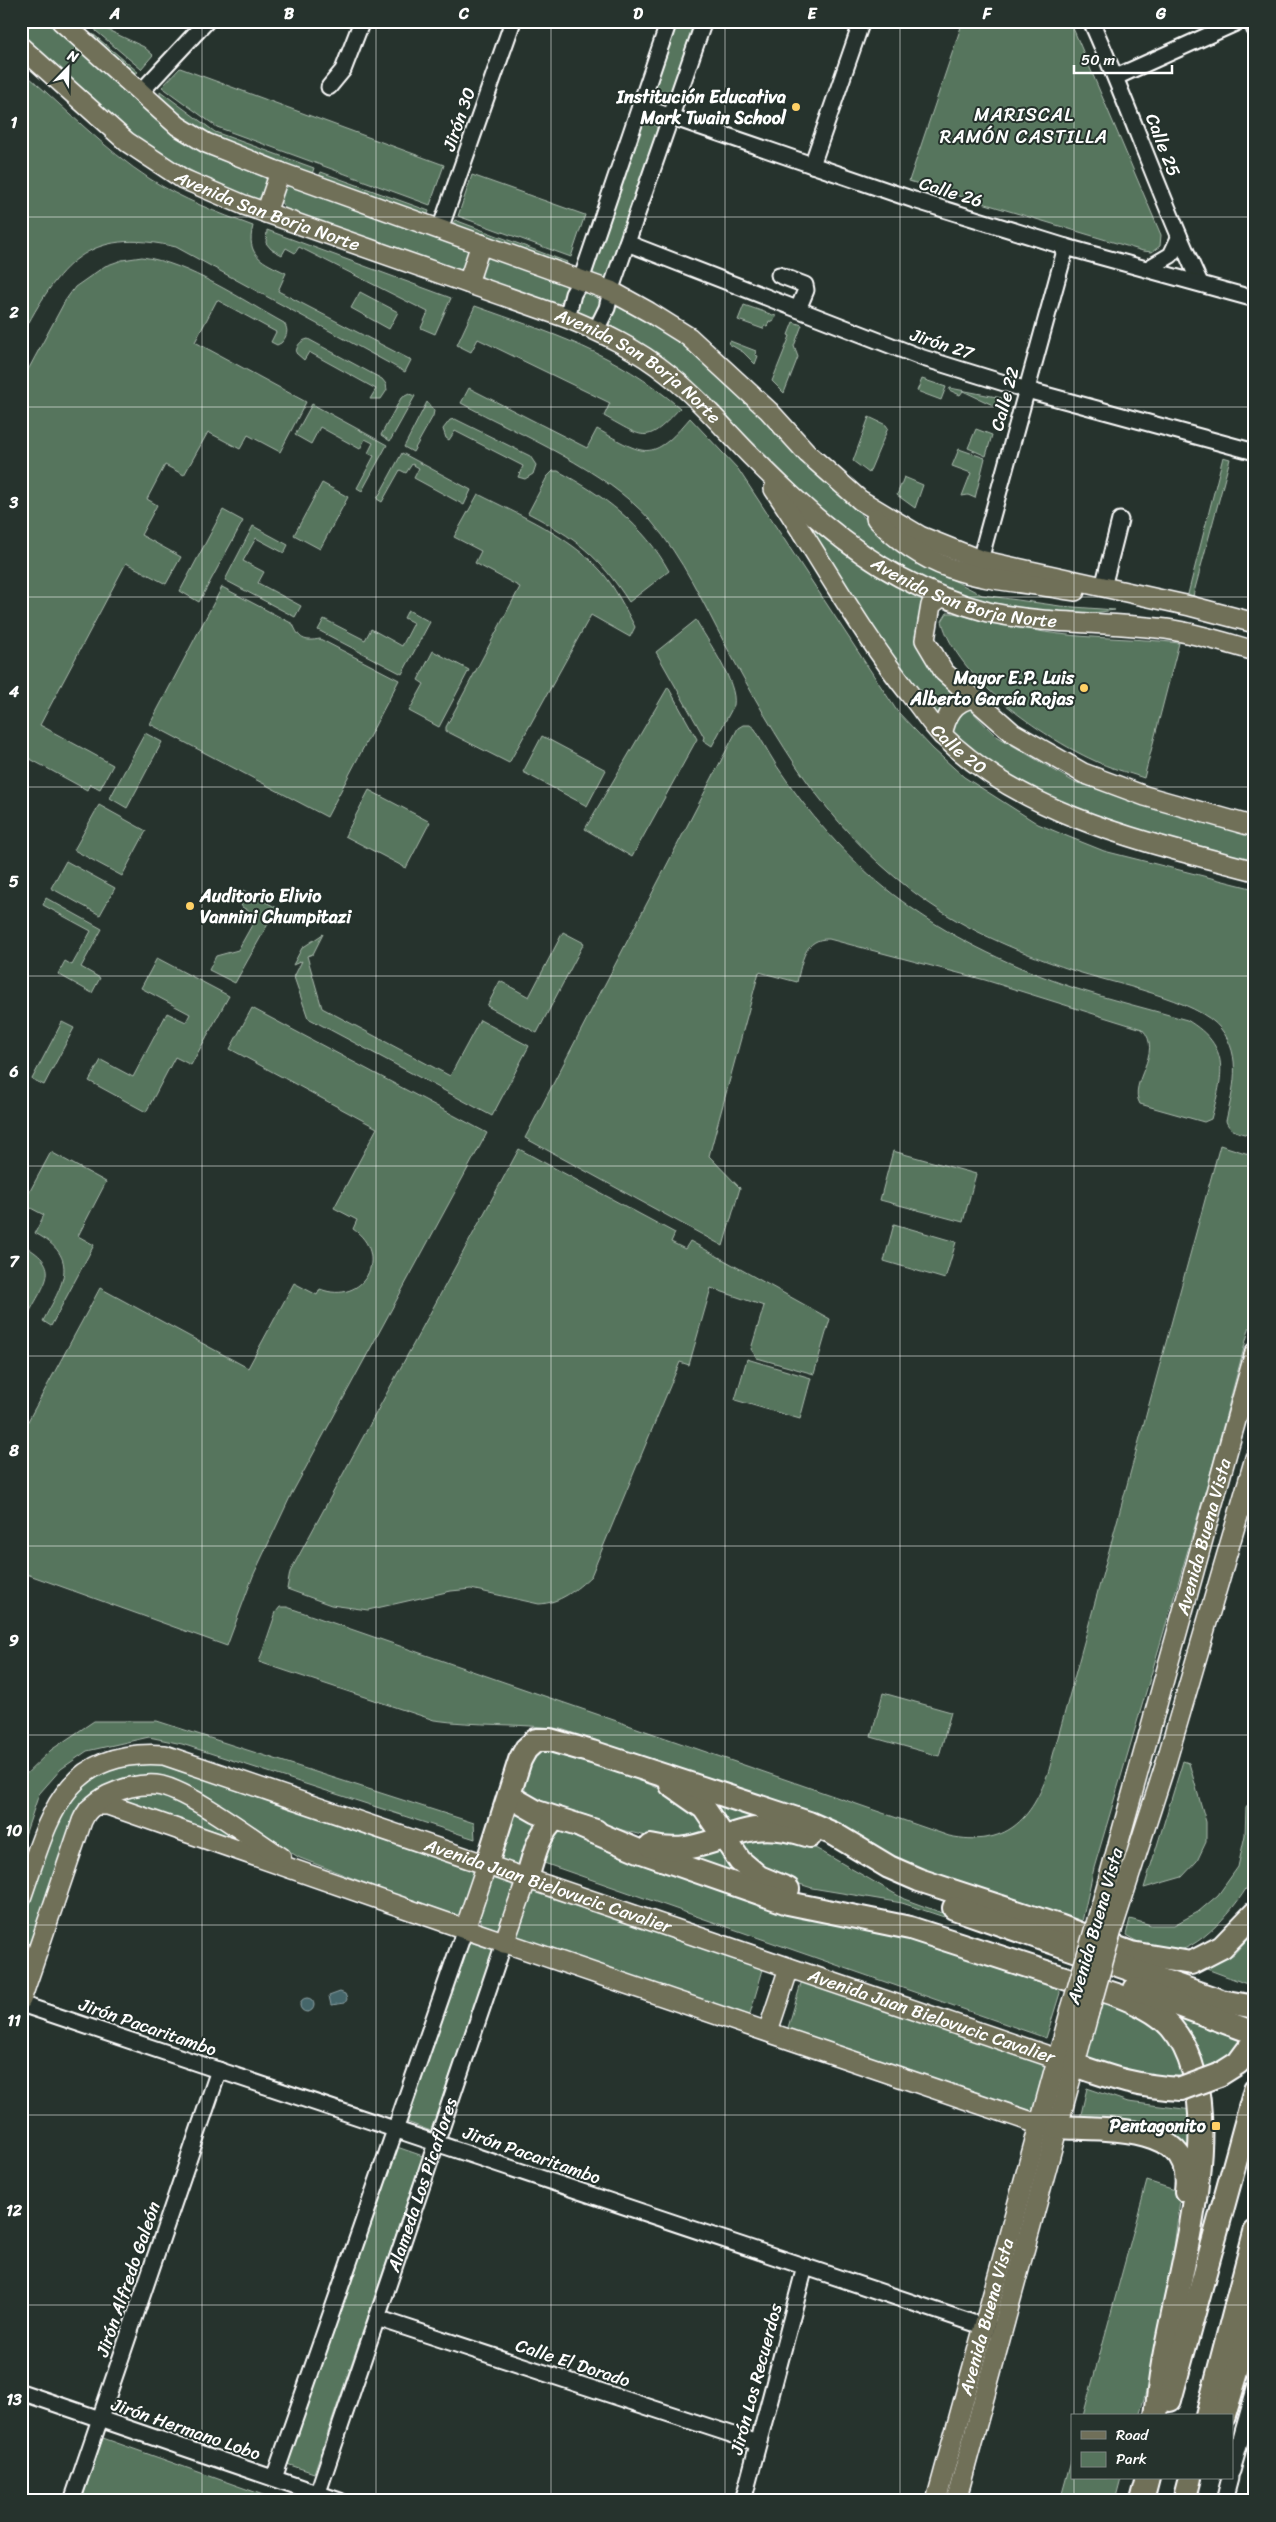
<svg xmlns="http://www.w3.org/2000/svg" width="1276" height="2522" viewBox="0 0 1276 2522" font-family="Sriracha,sans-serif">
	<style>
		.green { fill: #56745d; stroke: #aabaae }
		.water { fill: #44666b; stroke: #8fa3a6 }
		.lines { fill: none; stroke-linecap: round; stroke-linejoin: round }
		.minor-casing { stroke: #fff; stroke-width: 19 }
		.major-casing { stroke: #fff; stroke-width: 22 }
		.highway-casing { stroke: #fff; stroke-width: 26 }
		.minor { stroke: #26332d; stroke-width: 15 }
		.major { stroke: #706f59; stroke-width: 19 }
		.highway { stroke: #706f59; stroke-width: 22 }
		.major-bridge-casing { stroke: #fff; stroke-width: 22; stroke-linecap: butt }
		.highway-bridge-casing { stroke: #fff; stroke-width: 26; stroke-linecap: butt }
		.major-bridge { stroke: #706f59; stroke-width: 19 }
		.highway-bridge { stroke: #706f59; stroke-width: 22 }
		.grid { fill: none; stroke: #fff; stroke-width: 1; stroke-opacity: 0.55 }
		.poi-dot { fill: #ffd166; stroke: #26332d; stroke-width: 2 }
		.labels { text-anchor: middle; stroke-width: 4; stroke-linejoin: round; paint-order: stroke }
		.poi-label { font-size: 18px; font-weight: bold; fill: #fff; stroke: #26332d; text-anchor: end }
		.street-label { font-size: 18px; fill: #fff; stroke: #26332d }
		.neighbourhood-label { font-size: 19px; letter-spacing: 1px; fill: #fff; stroke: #26332d }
		.neatline { fill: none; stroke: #fff; stroke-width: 2 }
		.grid-label { font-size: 16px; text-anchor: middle; font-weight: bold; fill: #fff }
	</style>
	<rect width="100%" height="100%" fill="#26332d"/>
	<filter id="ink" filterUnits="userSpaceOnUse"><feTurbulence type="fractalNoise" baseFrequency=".02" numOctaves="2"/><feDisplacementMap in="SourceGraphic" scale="10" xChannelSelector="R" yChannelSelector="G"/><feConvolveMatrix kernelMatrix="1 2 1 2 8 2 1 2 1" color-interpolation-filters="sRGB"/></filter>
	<g filter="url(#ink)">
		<g class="green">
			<polygon points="34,21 50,21 155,116 263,175 268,182 263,196 255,200 215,184 138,141 24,40 26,30"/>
			<polygon points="676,21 697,21 670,98 662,102 654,100 652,92"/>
			<polygon points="963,21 1070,21 1161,235 1160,246 1152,252 1143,251 909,181"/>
			<polygon points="95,24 144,47 153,55 141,69 96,31"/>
			<polygon points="93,34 138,72 133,76 92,39"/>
			<polygon points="180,68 444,165 430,205 217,127 162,87"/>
			<path d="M21,70c41,35 84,80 129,109 32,20 68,34 103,47 -8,30 10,36 33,47l-8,18 133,69 -6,12 -229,-125c-89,-21 -117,18 -155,90z"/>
			<polygon points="160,91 215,132 314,168 311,177 210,140 160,101"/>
			<polygon points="646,121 655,124 659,133 609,278 605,281 591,275 590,271 639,126"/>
			<polygon points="321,172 429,211 427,218 318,179"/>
			<polygon points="472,175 585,215 571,257 458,216"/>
			<polygon points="293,184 463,246 471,256 466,267 457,271 286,209 280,201 285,188"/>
			<polygon points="455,220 567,262 565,266 457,226 453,223"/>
			<polygon points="267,230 451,298 435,334 421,328 428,312 299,247 295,253 286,248 282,255 271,249 266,243"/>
			<polygon points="492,256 563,282 568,290 564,301 556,305 483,279 480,269 484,260"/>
			<path d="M142,257c47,6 100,43 142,66 5,7 3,14 -3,20l-4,2 -6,-3 5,-10 -59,-32 -22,42 111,60 -26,50 -32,-17 -8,14 -32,-17 -24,43 -19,-10 -18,34 10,6 -16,30 40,22 -15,27 -40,-21 -86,162 73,40 -13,24 -10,-5 -3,6 -66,-36v-371l44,-82 10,-14 30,-21 17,-6z"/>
			<polygon points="360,292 398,312 389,329 351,308"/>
			<circle cx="588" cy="305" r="12"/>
			<polygon points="744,305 776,316 773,322 769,321 767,327 764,326 763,329 738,320"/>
			<path d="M475,306c78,28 140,46 205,102 -34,37 -34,31 -76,8l6,-13 -132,-64 -7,13 -14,-7z"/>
			<polygon points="626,306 654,323 711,365 899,552 982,595 1060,606 1115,610 1065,617 993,609 903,572 857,541 816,505 698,388 611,330 608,319 614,308"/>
			<polygon points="793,322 802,325 794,346 798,357 784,393 772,381 790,336 788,335"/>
			<path d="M308,339l74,40 4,5 1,6 -6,9h-11l6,-10 -67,-37 -5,8 -8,-7c1,-8 4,-12 12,-14z"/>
			<polygon points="730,341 756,351 755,355 758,356 755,364 743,352 729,344"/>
			<polygon points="922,379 946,387 941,400 917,391"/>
			<path d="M469,388l118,60 10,-19c48,26 54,35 93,-11l48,51 159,242 36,38 31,28 74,47 31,13 35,14 151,38v239l-3,8c-10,-3 -23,-4 -26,-15 7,-32 17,-64 -5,-92 -23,-30 -111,-46 -149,-59 -56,-19 -114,-43 -161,-80 -89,-69 -132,-147 -185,-244 -23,-43 -43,-88 -75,-125 -45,-51 -130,-86 -190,-118z"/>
			<polygon points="950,388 1002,398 999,408 963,391 960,395 949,390"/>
			<polygon points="409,394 415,396 390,441 381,435 401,398"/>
			<polygon points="427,402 434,411 433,416 413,452 404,447"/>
			<polygon points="312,404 387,445 362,491 357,488 374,456 368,453 373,443 365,439 360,449 320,427 311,444 295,435"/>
			<polygon points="869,417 886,425 888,428 869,473 853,461"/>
			<polygon points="455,419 530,456 536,465 533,474 525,479 518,477 523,466 455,431 449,440 446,438 443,429 450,420"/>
			<polygon points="976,429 992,435 986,456 968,448"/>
			<polygon points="959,449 985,458 975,498 968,495 962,496 971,473 952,466"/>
			<polygon points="402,453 471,490 464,505 414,478 419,468 412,464 406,473 400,470 382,502 377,499"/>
			<polygon points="1223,457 1230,459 1193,596 1188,594"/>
			<path d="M553,471h5c45,24 86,54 111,100l-40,31c-30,-46 -53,-64 -101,-89l19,-36z"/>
			<polygon points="904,477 923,485 915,508 897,495"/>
			<polygon points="322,483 348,497 320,549 294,535"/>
			<path d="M478,494c43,22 90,41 123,77 14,16 24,37 34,56l-5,10 -39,-22 -82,148 -63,-32v-4l74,-140 -45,-24 6,-12 -27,-14z"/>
			<polygon points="223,510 243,521 199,602 180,591"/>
			<polygon points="814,523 928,601 935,673 995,735 1074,782 1255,833 1255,861 1131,830 1068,808 997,770 949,732 877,643 809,532"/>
			<polygon points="253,526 288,545 284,553 256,538 243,561 264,572 258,583 301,606 295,617 225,580"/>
			<path d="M222,587l71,37c6,15 11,18 27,15l79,41 -72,137 -177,-93z"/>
			<polygon points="408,610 430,622 402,674 318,630 324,619 365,640 371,629 402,646 414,623 404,618"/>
			<path d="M947,613h6c35,7 71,17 106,21 40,5 80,4 120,9l-35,135c-17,-6 -35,-10 -51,-18 -50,-23 -137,-82 -151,-139z"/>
			<path d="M696,620c11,20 42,63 38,85l-22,41 -9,-6 1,-3 -48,-85z"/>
			<polygon points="433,651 469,670 439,727 409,711 424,684 418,680"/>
			<polygon points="668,687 697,739 632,857 585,829"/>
			<path d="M743,725h7l5,4c10,17 19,34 30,49 75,109 165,167 289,210 37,12 75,21 113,32 45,27 36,55 24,99l-7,3 -64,-18c-13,-22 25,-51 2,-75l-157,-49 -156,-41c-25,-1 -27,23 -32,43l-38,-10 -50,184 31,32 -17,58 -198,-108 213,-410z"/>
			<polygon points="145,733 162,742 127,808 110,798"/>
			<polygon points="542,736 606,770 587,806 523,772"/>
			<polygon points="369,790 430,822 406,868 345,836"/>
			<polygon points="99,805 146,831 122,876 74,850"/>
			<polygon points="66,861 115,888 100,915 51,888"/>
			<polygon points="243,890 277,908 235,983 209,970 216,956 238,950 257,916 242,907 239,897"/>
			<polygon points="46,898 102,929 81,967 100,978 92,993 58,974 65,961 72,965 91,931 43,905"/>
			<polygon points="563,932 584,943 537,1033 487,1006 500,981 529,997"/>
			<polygon points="323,934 313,954 307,956 322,1008 450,1076 480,1020 529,1046 492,1116 308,1018 294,977 302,961 293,965 302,948"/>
			<polygon points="157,958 229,996 191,1065 175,1057 146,1112 89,1081 101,1060 133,1077 167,1013 186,1022 190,1014 141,988"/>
			<path d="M252,1008l235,125 -196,362 -38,81 -26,70 -206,-74v-138l79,-146 148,80 46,-85 23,12 3,-6c44,17 71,-34 33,-60l4,-9 -23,-12 43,-80 -147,-79z"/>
			<polygon points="62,1022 74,1028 44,1085 32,1079"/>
			<path d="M1220,1145l35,11v151l-47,175 -114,386 -13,58 -170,-57 -88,-50 -262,-90c-42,-6 -85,-3 -127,-9l-175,-58 17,-50 4,-5h7l662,229c57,12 83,-16 100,-66z"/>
			<path d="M519,1149l156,84 -4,9 14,7 5,-8 140,78 -16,55 -57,-16 -6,-9 13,-43 -53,-18 -22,77 -9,-3 -89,214c-15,14 -31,27 -52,28l-68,-15 -20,2 -83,19 -37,-5 -44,-16 3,-17z"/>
			<polygon points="893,1151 976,1174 963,1222 880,1200"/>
			<path d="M51,1152l55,30 -28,54 16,9 -43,81 -8,-5c19,-36 39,-63 -8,-88l9,-18 -21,-11z"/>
			<polygon points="894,1224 956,1242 945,1279 884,1261"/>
			<path d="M21,1244c41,22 26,35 8,69l-8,-4z"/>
			<polygon points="747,1359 811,1378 800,1419 735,1400"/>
			<polygon points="883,1693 951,1712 939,1756 871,1737"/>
			<polygon points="94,1721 157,1721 474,1823 475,1839 182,1744 149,1737 87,1751 61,1769 39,1794 21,1847 21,1779 51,1750"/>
			<path d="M546,1750c46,13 94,26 136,51 11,7 21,20 30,29l-43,12 -102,-26 -42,-23c-1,-17 6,-36 21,-43z"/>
			<polygon points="1183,1761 1189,1763 1206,1822 1206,1842 1197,1861 1182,1877 1144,1888"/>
			<path d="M162,1762l313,106 3,5 -19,46 -159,-61 -109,-67h-89l-81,188c0,-20 -2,-41 0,-61 3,-21 41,-115 56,-128 26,-23 52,-25 85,-28z"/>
			<polygon points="695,1791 784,1820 728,1828"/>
			<polygon points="137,1792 175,1797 249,1845 112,1800"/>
			<path d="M1255,1795c0,16 3,64 -1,77 -7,24 -52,77 -79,79 -19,1 -33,-6 -49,-16l4,-16 21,6h23l24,-13 20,-17 20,-28 7,-32 1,-27z"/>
			<path d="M521,1814l11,4 6,9 -15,38c-11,1 -18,-1 -25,-10l12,-37z"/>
			<polygon points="552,1827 909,1933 1059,1987 1060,1993 1046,2038 541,1862"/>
			<polygon points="762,1837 796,1841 817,1849 904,1899 945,1914 944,1917 902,1903 812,1888 790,1881 771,1874 737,1844"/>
			<polygon points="720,1848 743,1875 672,1858"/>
			<path d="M498,1877l13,5c6,17 -2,36 -16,48l-13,-6 -4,-12 10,-28z"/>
			<polygon points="534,1888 764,1966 749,2017 517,1938 514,1933 529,1890"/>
			<polygon points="1255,1931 1255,1987 1204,1968 1233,1955"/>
			<polygon points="467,1941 493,1950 431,2131 404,2121"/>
			<polygon points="802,1980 1048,2064 1035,2114 787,2031"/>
			<polygon points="1096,2000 1138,2014 1171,2041 1187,2076 1134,2077 1080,2061"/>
			<path d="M1159,2009l82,30c-5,18 -23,24 -39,32z"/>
			<polygon points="1087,2088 1128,2102 1192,2110 1194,2154 1149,2127 1079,2123"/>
			<polygon points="397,2147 423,2156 314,2473 287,2464"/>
			<polygon points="1147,2181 1181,2192 1164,2328 1139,2416 1083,2416"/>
			<polygon points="103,2438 280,2501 81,2501"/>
			<polygon points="1072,2457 1072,2478 1121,2478 1115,2501 1060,2501"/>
		</g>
		<g class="water">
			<polygon points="340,1992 345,1994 347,1999 345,2003 331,2005 329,1996"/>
			<circle cx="307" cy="2005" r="7"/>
		</g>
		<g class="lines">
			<defs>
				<g id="minor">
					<path d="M1091,21c39,87 69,176 109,262"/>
					<polyline points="1251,21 1255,30"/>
					<polyline points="1116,77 1240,21"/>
					<polyline points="329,87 343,70 362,21"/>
					<polyline points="140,93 207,21"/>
					<polyline points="640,106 914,200 1066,247 1255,299"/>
					<polyline points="812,165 862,21"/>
					<polyline points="440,229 513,21"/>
					<polyline points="627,243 923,358 1027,390 1255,452"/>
					<polyline points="1149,268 1171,255 1179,238"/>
					<polyline points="779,275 805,285 806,290 798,309"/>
					<polyline points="567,318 573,294 581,280 669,21"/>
					<polyline points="596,330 607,308 613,283 704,21"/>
					<polyline points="980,560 1066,247"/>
					<polyline points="1103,587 1120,520"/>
					<polyline points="21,2004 994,2330"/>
					<polyline points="377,2318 758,2443"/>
					<polyline points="21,2392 340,2501"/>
					<polyline points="1232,2471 1255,2389"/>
					<polyline points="274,2478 465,1929"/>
					<polyline points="72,2501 219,2070"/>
					<path id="s1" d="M315,2501l189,-558"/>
					<polyline points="743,2501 805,2267"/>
					<polyline points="1224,2501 1230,2478"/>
				</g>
				<g id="major">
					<polyline points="61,21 178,126 206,143 274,170 611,291 649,312 689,337 769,411 808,454 860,500 920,536 980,560 1190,606 1255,623"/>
					<path id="s2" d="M21,47l106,95 56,37 61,26 323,113c36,15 70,31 101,56 32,25 58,57 87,86 43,43 91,88 145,117 28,15 58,27 88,35 58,13 119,9 178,17 30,4 60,14 89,22"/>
					<polyline points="266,213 280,172"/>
					<polyline points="468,283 481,244"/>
					<path id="s3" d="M774,489c46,68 86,143 138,208 10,12 19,27 30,38 84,82 204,107 313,136"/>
					<path d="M876,518c60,65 120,59 199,73"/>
					<polyline points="941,597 931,605 925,640 944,672 1013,733 1083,773 1145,796 1255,827"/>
					<path d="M942,735c4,-18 11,-35 32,-37"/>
					<polyline points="89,1809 96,1805 108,1805 465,1929 1038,2124 1058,2127"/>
					<path id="s4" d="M21,1898c28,-79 40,-150 143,-143l911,310"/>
					<path id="s5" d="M1096,1924l159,-572"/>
					<polyline points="465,1929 487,1864"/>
					<polyline points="1112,1930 1165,1766 1255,1458"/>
					<polyline points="504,1943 527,1878"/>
					<path d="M21,2000l61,-179c5,-12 15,-20 26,-26 15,-7 31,-11 48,-10 30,3 97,54 125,72"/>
					<polyline points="768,2031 789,1968"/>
					<path id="s6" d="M936,2501l135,-492"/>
					<polyline points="956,2501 1089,2012"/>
				</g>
				<g id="highway">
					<polyline points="671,1785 704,1808 740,1861 759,1877 788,1889"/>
					<polyline points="509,1796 537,1812 596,1831"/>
					<path d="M582,1827l57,24 149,52 122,25 207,67c20,8 40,16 54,32 64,74 6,250 -8,336 -3,17 -5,35 -7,53"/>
					<path d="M651,1846c33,9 60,-5 90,-14 22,-7 48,-3 69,4"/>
					<polyline points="487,1864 520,1760 526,1749 536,1740 550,1740 592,1752 809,1823 834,1834 889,1867 919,1880 1059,1926 1131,1953 1191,1963 1222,1947 1255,1913"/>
					<path d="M527,1878c7,-22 11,-44 28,-59"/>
					<polyline points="954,1908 1221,2001 1255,2007"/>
					<polyline points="1135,1989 1244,2029"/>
					<path d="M1075,2065c39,14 65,22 106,24"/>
					<polyline points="1219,2075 1238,2063 1255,2040"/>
					<path d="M1058,2127c45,3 138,-5 128,64"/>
					<polyline points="1170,2400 1255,2090"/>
					<polyline points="1207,2416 1255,2232"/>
					<polyline points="1224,2416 1255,2311"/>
					<polyline points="1142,2501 1148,2478"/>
					<polyline points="1184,2501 1190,2478"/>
				</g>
			</defs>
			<use href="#minor" class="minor-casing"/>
			<use href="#major" class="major-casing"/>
			<use href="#highway" class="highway-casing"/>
			<use href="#minor" class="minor"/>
			<use href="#major" class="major"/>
			<use href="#highway" class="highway"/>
			<defs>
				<g id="major-bridge">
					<polyline points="1071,2009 1096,1924"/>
					<polyline points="1089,2012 1112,1930"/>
				</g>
				<polyline id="highway-bridge" points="1181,2089 1219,2075"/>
			</defs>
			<use href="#major-bridge" class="major-bridge-casing"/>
			<use href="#highway-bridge" class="highway-bridge-casing"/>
			<use href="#major-bridge" class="major-bridge"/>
			<use href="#highway-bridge" class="highway-bridge"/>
		</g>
	</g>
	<path class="grid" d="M202,21v2480M376,21v2480M551,21v2480M725,21v2480M900,21v2480M1074,21v2395M21,217h1234M21,407h1234M21,597h1234M21,787h1234M21,976h1234M21,1166h1234M21,1356h1234M21,1546h1234M21,1735h1234M21,1925h1234M21,2115h1234M21,2305h1234M1074,2478v23"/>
	<g class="poi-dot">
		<circle cx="796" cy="107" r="5"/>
		<circle cx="1084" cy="688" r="5"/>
		<circle cx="190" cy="906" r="5"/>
		<rect x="1211" y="2121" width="10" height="10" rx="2.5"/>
	</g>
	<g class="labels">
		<g class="poi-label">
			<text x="786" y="103">Institución Educativa<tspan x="786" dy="21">Mark Twain School</tspan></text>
			<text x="1074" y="684">Mayor E.P. Luis<tspan x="1074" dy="21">Alberto García Rojas</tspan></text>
			<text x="200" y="902" text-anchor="start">Auditorio Elivio<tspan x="200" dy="21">Vannini Chumpitazi</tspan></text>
			<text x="1206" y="2132">Pentagonito</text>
		</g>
		<g class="street-label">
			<text transform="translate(459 119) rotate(-71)" y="6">Jirón 30</text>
			<text transform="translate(1163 145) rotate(69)" y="6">Calle 25</text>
			<text transform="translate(951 192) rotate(17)" y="6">Calle 26</text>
			<text dy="6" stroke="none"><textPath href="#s2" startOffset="300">Avenida San Borja Norte</textPath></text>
			<text transform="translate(942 344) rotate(18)" y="6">Jirón 27</text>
			<text dy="6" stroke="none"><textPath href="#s2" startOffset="704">Avenida San Borja Norte</textPath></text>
			<text transform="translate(1005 399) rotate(-75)" y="6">Calle 22</text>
			<text dy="6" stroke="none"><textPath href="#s2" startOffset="1110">Avenida San Borja Norte</textPath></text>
			<text dy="6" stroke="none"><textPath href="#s3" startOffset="320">Calle 20</textPath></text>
			<text dy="6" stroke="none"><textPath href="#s5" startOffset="402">Avenida Buena Vista</textPath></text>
			<text dy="6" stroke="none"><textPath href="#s4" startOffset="631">Avenida Juan Bielovucic Cavalier</textPath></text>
			<text transform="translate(1095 1926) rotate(-74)" y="6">Avenida Buena Vista</text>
			<text dy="6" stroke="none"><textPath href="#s4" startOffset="1036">Avenida Juan Bielovucic Cavalier</textPath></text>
			<text transform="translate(148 2027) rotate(19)" y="6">Jirón Pacaritambo</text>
			<text transform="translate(532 2155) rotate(19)" y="6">Jirón Pacaritambo</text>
			<text dy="6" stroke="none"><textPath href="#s1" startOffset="334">Alameda Los Picaflores</textPath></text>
			<text transform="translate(128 2279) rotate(-71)" y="6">Jirón Alfredo Galeón</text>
			<text dy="6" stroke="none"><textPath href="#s6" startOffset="191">Avenida Buena Vista</textPath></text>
			<text transform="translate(573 2363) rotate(18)" y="6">Calle El Dorado</text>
			<text transform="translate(756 2379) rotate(-75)" y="6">Jirón Los Recuerdos</text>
			<text transform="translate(186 2429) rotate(19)" y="6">Jirón Hermano Lobo</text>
		</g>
		<g class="neighbourhood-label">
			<text x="1024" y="121">MARISCAL<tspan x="1024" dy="22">RAMÓN CASTILLA</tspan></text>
		</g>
	</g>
	<rect width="1276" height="2522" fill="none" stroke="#26332d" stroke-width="55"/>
	<rect x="1071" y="2414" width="162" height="65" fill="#26332d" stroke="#7d8581"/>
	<rect x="1081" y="2431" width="25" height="8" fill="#706f59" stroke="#7d8581"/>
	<text x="1116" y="2440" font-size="15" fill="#ffffff">Road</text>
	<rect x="1081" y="2452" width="25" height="15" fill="#56745d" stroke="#7d8581"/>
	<text x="1116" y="2464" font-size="15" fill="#ffffff">Park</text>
	<g transform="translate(68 68) rotate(23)" stroke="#26332d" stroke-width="4" paint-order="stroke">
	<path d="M0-4L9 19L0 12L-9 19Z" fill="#ffffff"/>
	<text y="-8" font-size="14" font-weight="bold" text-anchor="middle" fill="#ffffff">N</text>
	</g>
	<path d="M1074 65v8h98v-8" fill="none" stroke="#ffffff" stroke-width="2.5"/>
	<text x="1081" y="65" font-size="15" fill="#ffffff" stroke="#26332d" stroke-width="4" paint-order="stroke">50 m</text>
	<rect x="28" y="28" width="1220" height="2466" class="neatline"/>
	<g class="grid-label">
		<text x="115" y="19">A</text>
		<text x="289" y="19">B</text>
		<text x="464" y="19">C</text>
		<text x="638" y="19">D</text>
		<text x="812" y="19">E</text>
		<text x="987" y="19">F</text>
		<text x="1161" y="19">G</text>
		<text x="14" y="128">1</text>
		<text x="14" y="318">2</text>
		<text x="14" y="508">3</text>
		<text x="14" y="697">4</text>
		<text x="14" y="887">5</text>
		<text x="14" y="1077">6</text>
		<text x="14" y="1267">7</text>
		<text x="14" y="1456">8</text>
		<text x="14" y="1646">9</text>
		<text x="14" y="1836">10</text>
		<text x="14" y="2026">11</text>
		<text x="14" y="2216">12</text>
		<text x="14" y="2405">13</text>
	</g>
</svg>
